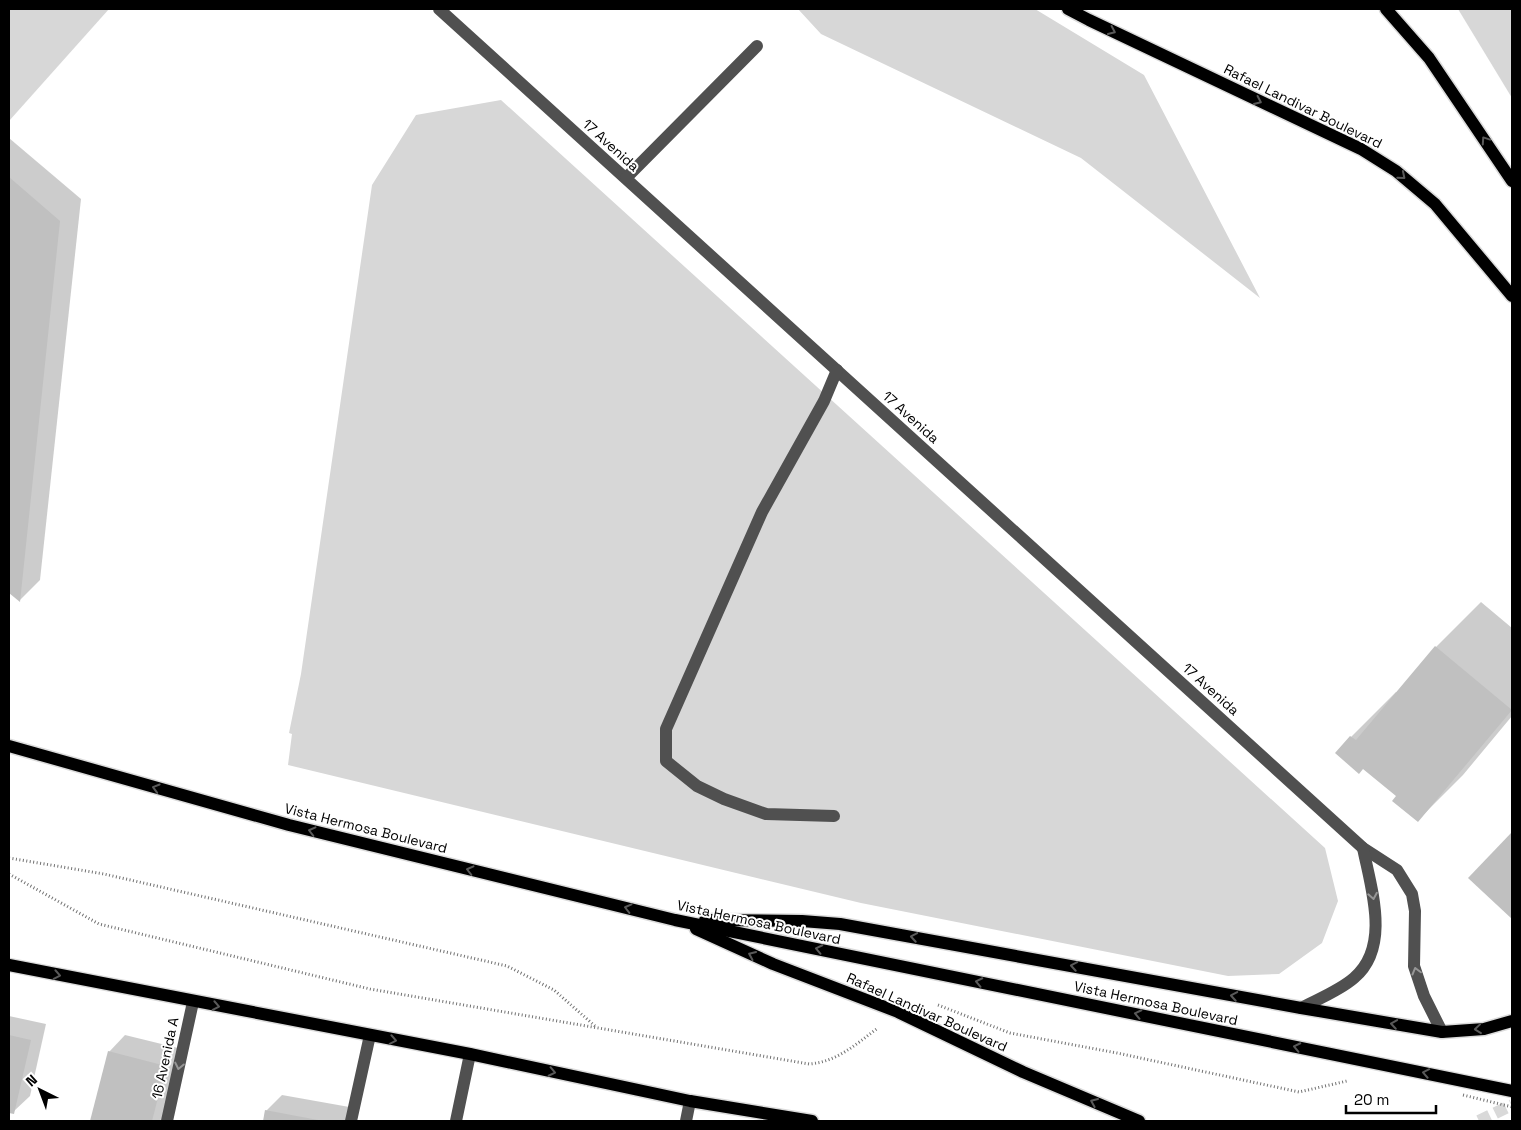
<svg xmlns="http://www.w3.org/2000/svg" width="1521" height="1130" viewBox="0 0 1521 1130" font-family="'Space Grotesk',sans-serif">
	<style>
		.green { fill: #d7d7d7 }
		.shadow { fill: #0003 }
		.building { fill: #c0c0c0 }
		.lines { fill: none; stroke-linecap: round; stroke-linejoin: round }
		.major-tunnel { stroke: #d9d9d9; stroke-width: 12; stroke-dasharray: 12 6; stroke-linecap: butt }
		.major-casing { stroke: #dbdbdb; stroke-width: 15 }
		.path { stroke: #727272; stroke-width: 3; stroke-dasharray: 1 2.5; stroke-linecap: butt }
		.minor { stroke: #505050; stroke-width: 12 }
		.major { stroke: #000; stroke-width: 12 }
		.path-bridge { stroke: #727272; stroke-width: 3; stroke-dasharray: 1 2.5; stroke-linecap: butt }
		.oneway { stroke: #595959 }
		.oneway2 { stroke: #969696 }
		.labels { text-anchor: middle; stroke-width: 4; stroke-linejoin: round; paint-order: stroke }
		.street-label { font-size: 14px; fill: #000; stroke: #fff }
	</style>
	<rect width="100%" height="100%" fill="#fff"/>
	<g class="green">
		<polygon points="9,9 109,9 9,121"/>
		<polygon points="798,9 1035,9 1144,75 1260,298 1081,158 821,34"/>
		<polygon points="1458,9 1512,9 1512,98"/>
		<polygon points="501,100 1325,848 1338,901 1322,943 1279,974 1228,976 861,903 288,765 292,734 289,733 301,674 372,185 416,115"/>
	</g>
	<g class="shadow">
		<polygon points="9,138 81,199 40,580 20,600 9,591"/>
		<polygon points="1481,602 1512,628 1512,716 1463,775 1418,820 1351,737 1396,692 1397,693 1436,647"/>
		<polygon points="1512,834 1512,918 1470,878"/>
		<polygon points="9,1016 46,1024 30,1096 13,1112 9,1111"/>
		<polygon points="125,1035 182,1049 163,1121 91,1121 109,1052"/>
		<polygon points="282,1095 355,1108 353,1121 264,1121 266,1111"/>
	</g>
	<g class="building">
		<polygon points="9,177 60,221 20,602 9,593"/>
		<polygon points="1435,646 1512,710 1418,822 1392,801 1396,796 1363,769 1359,774 1335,753 1350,736 1356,740"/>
		<polygon points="1512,832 1512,919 1468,878"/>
		<polygon points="9,1035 31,1040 14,1114 9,1113"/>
		<polygon points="108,1051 166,1066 152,1121 90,1121"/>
		<polygon points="265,1110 318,1120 318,1121 263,1121"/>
	</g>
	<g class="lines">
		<polyline class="major-tunnel" points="1479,1121 1512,1105"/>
		<defs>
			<g id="major">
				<polyline points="1068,9 1089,20 1361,149 1396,171 1435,204 1512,296"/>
				<polyline points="1386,9 1429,58 1512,181"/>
				<polyline points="9,746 289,825 675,920 1512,1091"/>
				<polyline points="705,920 802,921 840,924 1301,1008 1442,1032 1484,1029 1512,1021"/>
				<polyline points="696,929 773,964 898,1012 1023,1072 1139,1121"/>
				<polyline points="9,965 470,1054 690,1101 812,1121"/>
			</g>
		</defs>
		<use href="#major" class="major-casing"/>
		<g class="path">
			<polyline points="9,858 104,874 507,966 554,990 595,1026"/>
			<path d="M9,874l90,50 271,65 439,75c28,-2 47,-20 69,-36"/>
			<polyline points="938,1005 1010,1033 1117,1053 1299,1092 1347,1081"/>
		</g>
		<g class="minor">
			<polyline points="439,9 1363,848 1397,870 1412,894 1415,911 1414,966 1424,996 1442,1032"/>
			<polyline points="626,178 757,46"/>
			<polyline points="834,816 766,814 724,799 697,786 666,761 666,729 762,512 824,401 837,370"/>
			<path d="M1301,1008c17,-9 38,-17 53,-30 37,-31 17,-90 9,-130"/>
			<polyline points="167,1121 193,1002"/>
			<polyline points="351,1121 370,1035"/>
			<polyline points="456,1121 470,1054"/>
			<polyline points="686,1121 690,1101"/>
		</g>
		<use href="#major" class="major"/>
		<polyline class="path-bridge" points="1463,1095 1512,1107"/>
	</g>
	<defs><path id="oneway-chevron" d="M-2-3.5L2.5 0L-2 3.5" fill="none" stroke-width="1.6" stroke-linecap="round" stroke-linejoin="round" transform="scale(1.25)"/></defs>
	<g class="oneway">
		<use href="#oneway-chevron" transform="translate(1112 31) rotate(25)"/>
		<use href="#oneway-chevron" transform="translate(1258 101) rotate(25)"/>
		<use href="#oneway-chevron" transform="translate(1485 140) rotate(-124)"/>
		<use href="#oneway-chevron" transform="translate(1402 176) rotate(40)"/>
		<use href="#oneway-chevron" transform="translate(156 788) rotate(-164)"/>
		<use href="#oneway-chevron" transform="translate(312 831) rotate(-166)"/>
		<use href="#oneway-chevron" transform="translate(470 870) rotate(-166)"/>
		<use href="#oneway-chevron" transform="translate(628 908) rotate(-166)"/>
		<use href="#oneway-chevron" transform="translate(914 937) rotate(-170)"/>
		<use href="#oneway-chevron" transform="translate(819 949) rotate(-168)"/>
		<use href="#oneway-chevron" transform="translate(752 955) rotate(-156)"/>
		<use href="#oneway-chevron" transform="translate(1074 966) rotate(-170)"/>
		<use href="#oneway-chevron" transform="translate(57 975) rotate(11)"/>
		<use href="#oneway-chevron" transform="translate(979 982) rotate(-168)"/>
		<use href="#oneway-chevron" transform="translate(1234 996) rotate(-170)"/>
		<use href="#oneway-chevron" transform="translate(216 1006) rotate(11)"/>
		<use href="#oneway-chevron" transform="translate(1138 1014) rotate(-168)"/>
		<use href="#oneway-chevron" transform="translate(1394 1024) rotate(-171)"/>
		<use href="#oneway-chevron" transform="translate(1478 1029) rotate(174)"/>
		<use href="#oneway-chevron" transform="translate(393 1040) rotate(11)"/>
		<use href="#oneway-chevron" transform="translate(1297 1047) rotate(-168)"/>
		<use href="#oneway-chevron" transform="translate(552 1072) rotate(12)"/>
		<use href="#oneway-chevron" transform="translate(1426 1073) rotate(-169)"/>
		<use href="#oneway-chevron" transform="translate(1094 1102) rotate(-157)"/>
	</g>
	<g class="oneway2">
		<use href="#oneway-chevron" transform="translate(1373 896) rotate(80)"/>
		<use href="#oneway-chevron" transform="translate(1416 971) rotate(-105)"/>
		<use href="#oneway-chevron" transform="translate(179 1066) rotate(102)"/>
	</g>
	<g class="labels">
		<g class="street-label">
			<text transform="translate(1303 106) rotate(26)" y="5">Rafael Landivar Boulevard</text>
			<text transform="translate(611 145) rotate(42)" y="5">17 Avenida</text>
			<text transform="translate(911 417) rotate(42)" y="5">17 Avenida</text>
			<text transform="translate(1211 689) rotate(42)" y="5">17 Avenida</text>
			<text transform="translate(366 828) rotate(14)" y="5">Vista Hermosa Boulevard</text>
			<text transform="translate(759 922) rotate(12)" y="5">Vista Hermosa Boulevard</text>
			<text transform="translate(1156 1003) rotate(12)" y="5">Vista Hermosa Boulevard</text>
			<text transform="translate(927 1012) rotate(24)" y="5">Rafael Landivar Boulevard</text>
			<text transform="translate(165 1058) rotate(-78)" y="5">16 Avenida A</text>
		</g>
	</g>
	<rect width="1521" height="1130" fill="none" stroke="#000000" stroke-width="20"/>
	<g transform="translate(40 1090) rotate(318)" stroke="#ffffff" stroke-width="4" paint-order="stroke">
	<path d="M0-4L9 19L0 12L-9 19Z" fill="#000000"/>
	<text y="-8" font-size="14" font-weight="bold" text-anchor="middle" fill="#000000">N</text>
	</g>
	<path d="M1346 1105v8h90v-8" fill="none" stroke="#000000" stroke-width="2.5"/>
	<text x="1354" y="1105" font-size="15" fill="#000000" stroke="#ffffff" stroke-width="4" paint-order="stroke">20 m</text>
</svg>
